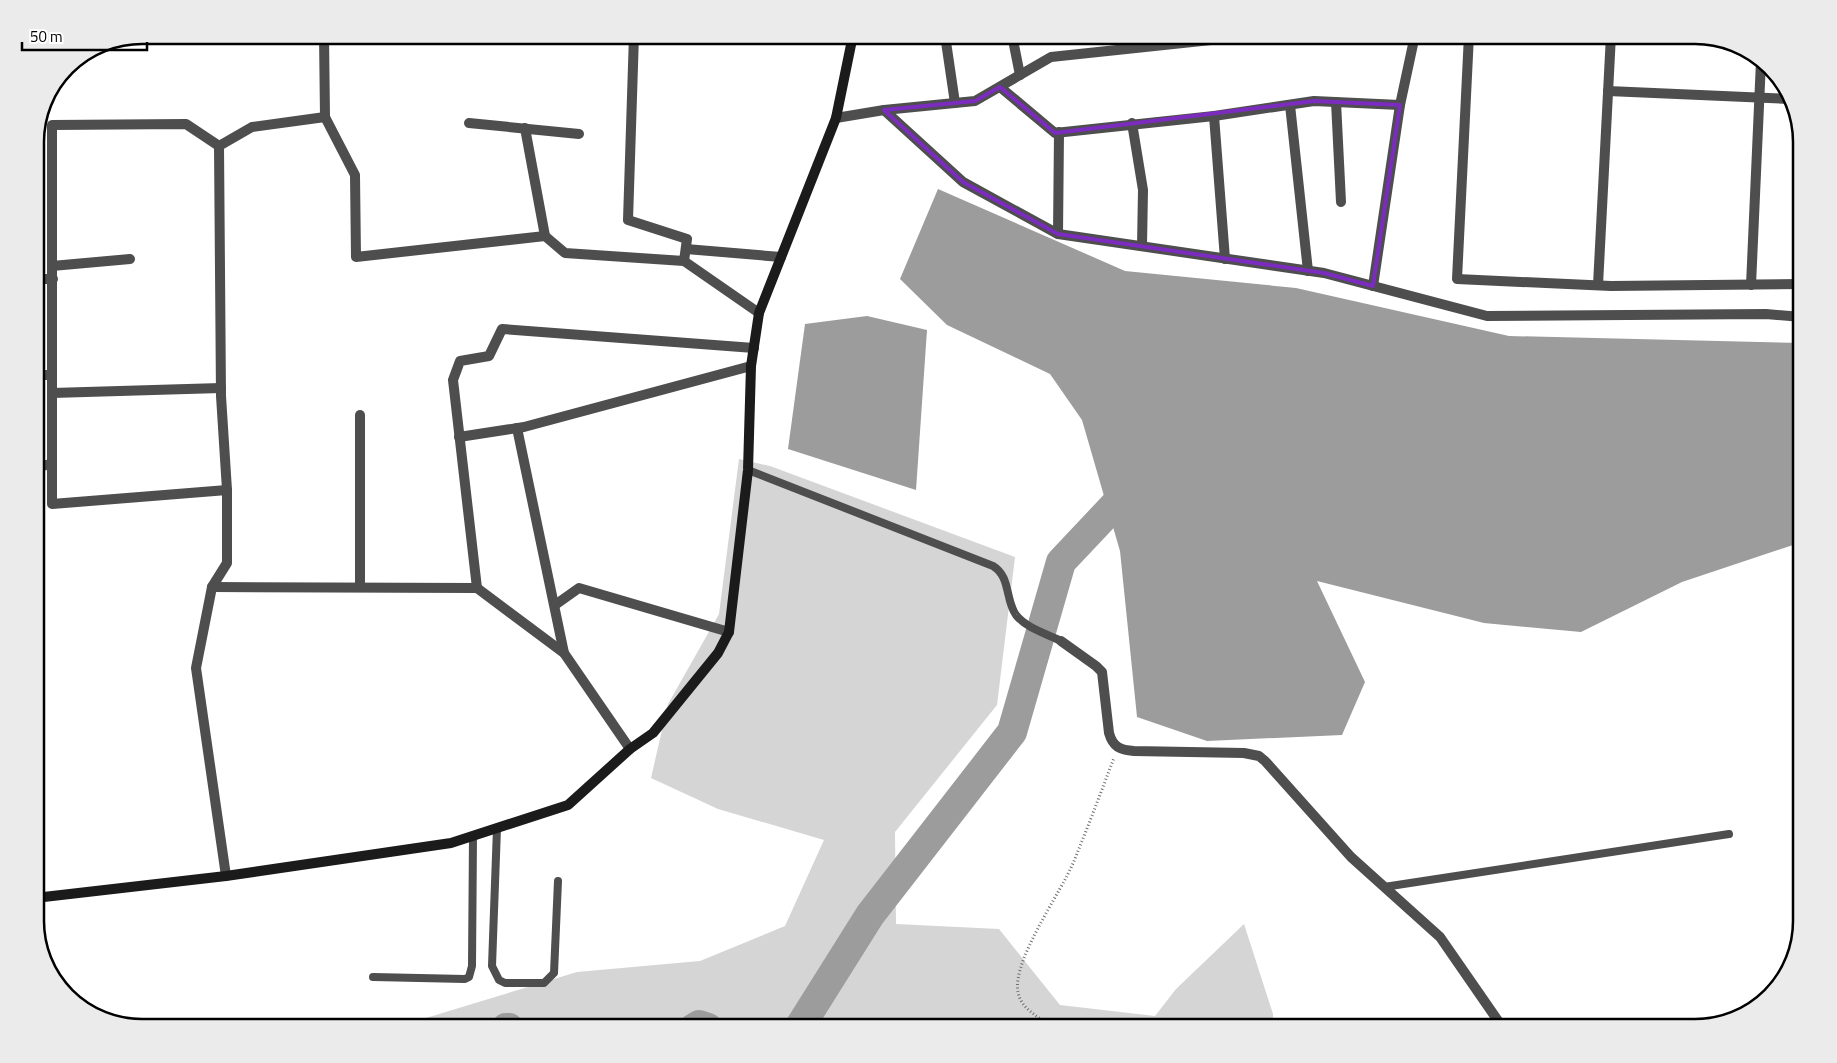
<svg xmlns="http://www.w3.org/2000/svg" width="1837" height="1063" viewBox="0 0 1837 1063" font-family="'Titillium Web',sans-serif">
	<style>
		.green { fill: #d5d5d5 }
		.water { fill: #9c9c9c }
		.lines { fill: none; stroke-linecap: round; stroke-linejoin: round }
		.river { stroke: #9c9c9c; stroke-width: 30 }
		.path { stroke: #707070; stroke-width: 3; stroke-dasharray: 1 2.5; stroke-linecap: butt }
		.lane { stroke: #4e4e4e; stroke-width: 8 }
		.street { stroke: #4e4e4e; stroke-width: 10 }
		.secondary { stroke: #1b1b1b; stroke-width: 10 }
		.marked { fill: none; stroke: #7b2cbf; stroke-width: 4; stroke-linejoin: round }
		.rim { fill: none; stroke: #000; stroke-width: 2.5 }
	</style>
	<rect width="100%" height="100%" fill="#fff"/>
	<polygon class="green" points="739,459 770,466 1015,557 997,705 895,832 896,924 999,929 1060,1005 1155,1016 1176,989 1244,924 1273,1014 1273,1028 393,1028 577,972 700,961 785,926 824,840 718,809 651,778 668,704 719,614"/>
	<g class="water">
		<polygon points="938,189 1125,271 1296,288 1509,336 1802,343 1802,542 1682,582 1581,632 1484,623 1317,581 1365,682 1342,735 1207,741 1137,717 1120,551 1082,420 1050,374 947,325 900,279"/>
		<polygon points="867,316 927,330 916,490 788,449 805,324"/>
	</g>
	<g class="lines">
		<g class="river">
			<polyline points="506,1028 509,1028"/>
			<polyline points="694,1028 699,1025 708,1028"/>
			<polyline points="799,1028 870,915 1012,732 1061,562 1127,492 1140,495"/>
		</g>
		<path class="path" d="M1054,1028c-13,-10 -33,-18 -36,-36 -6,-32 43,-99 56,-131 14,-34 27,-69 40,-103"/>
		<g class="lane">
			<path d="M748,470l245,96c18,11 12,34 23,49 10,13 31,19 45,26"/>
			<polyline points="497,828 492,966 499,980 505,983 544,983 554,973 558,881"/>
			<polyline points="1384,887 1729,834"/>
			<polyline points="373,977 465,979 469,977 472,966 473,836"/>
		</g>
		<g class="street">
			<polyline points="324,35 325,117 355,175 356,257 545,236 565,253 684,261 759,313"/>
			<polyline points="634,35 628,220 687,239 684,261"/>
			<polyline points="945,35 955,103"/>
			<polyline points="1012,35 1020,75"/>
			<polyline points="1469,35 1457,279 1611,286 1802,284"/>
			<polyline points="1000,87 1055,133 1214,116 1314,101 1400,105"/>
			<polyline points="1608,91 1790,99"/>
			<polyline points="1336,102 1341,202"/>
			<polyline points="1290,105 1308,271"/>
			<polyline points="884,110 963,182 1058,234 1324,273 1487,316 1766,314 1802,317"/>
			<polyline points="1214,116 1225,259"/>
			<polyline points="836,118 884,110 975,101 1051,57 1258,35"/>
			<polyline points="469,123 579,134"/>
			<polyline points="1132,123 1143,190 1142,246"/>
			<polyline points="525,128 545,236"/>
			<polyline points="219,146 221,396 227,490 227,563 212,587 196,668 226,876"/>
			<polyline points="219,146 186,124 52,125 52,504 227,490"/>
			<polyline points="219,146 252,127 325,117"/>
			<polyline points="1058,234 1059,132"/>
			<polyline points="686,249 781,257"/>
			<polyline points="52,266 130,259"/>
			<polyline points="35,279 53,279"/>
			<polyline points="1598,285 1611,35"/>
			<polyline points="1751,285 1761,61"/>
			<polyline points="1373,286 1400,105 1415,35"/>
			<polyline points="35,375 52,375"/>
			<polyline points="52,393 221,388"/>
			<polyline points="517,428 564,653"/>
			<polyline points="459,437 524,427 751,366"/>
			<polyline points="35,467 52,464"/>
			<polyline points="212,587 477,588 564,653 630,749"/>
			<polyline points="360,587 360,415"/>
			<polyline points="477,588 453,380 460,361 489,356 502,329 754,348"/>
			<polyline points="555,605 579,588 729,632"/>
			<path d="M1061,641l35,25 6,6 7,61c4,14 11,17 25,18l110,2 15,3 6,5 86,96 89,80 63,91"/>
		</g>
		<polyline class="secondary" points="35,898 226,876 451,843 568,805 630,749 653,733 718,653 729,632 748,470 751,366 759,313 836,118 853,35"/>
	</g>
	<path class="marked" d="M1000,87l55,46 259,-32 86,4 -27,181 -49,-13 -266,-39 -95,-52 -79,-72 91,-9z"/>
	<path d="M0 0H1837V1063H0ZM142 44H1695A98 98 0 0 1 1793 142V921A98 98 0 0 1 1695 1019H142A98 98 0 0 1 44 921V142A98 98 0 0 1 142 44Z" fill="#ebebeb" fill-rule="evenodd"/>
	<path class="rim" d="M142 44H1695A98 98 0 0 1 1793 142V921A98 98 0 0 1 1695 1019H142A98 98 0 0 1 44 921V142A98 98 0 0 1 142 44Z"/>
	<path d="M22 42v8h125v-8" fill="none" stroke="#000000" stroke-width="2.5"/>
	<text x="30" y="42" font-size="15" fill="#000000" stroke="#ffffff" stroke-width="4" paint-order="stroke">50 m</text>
</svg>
